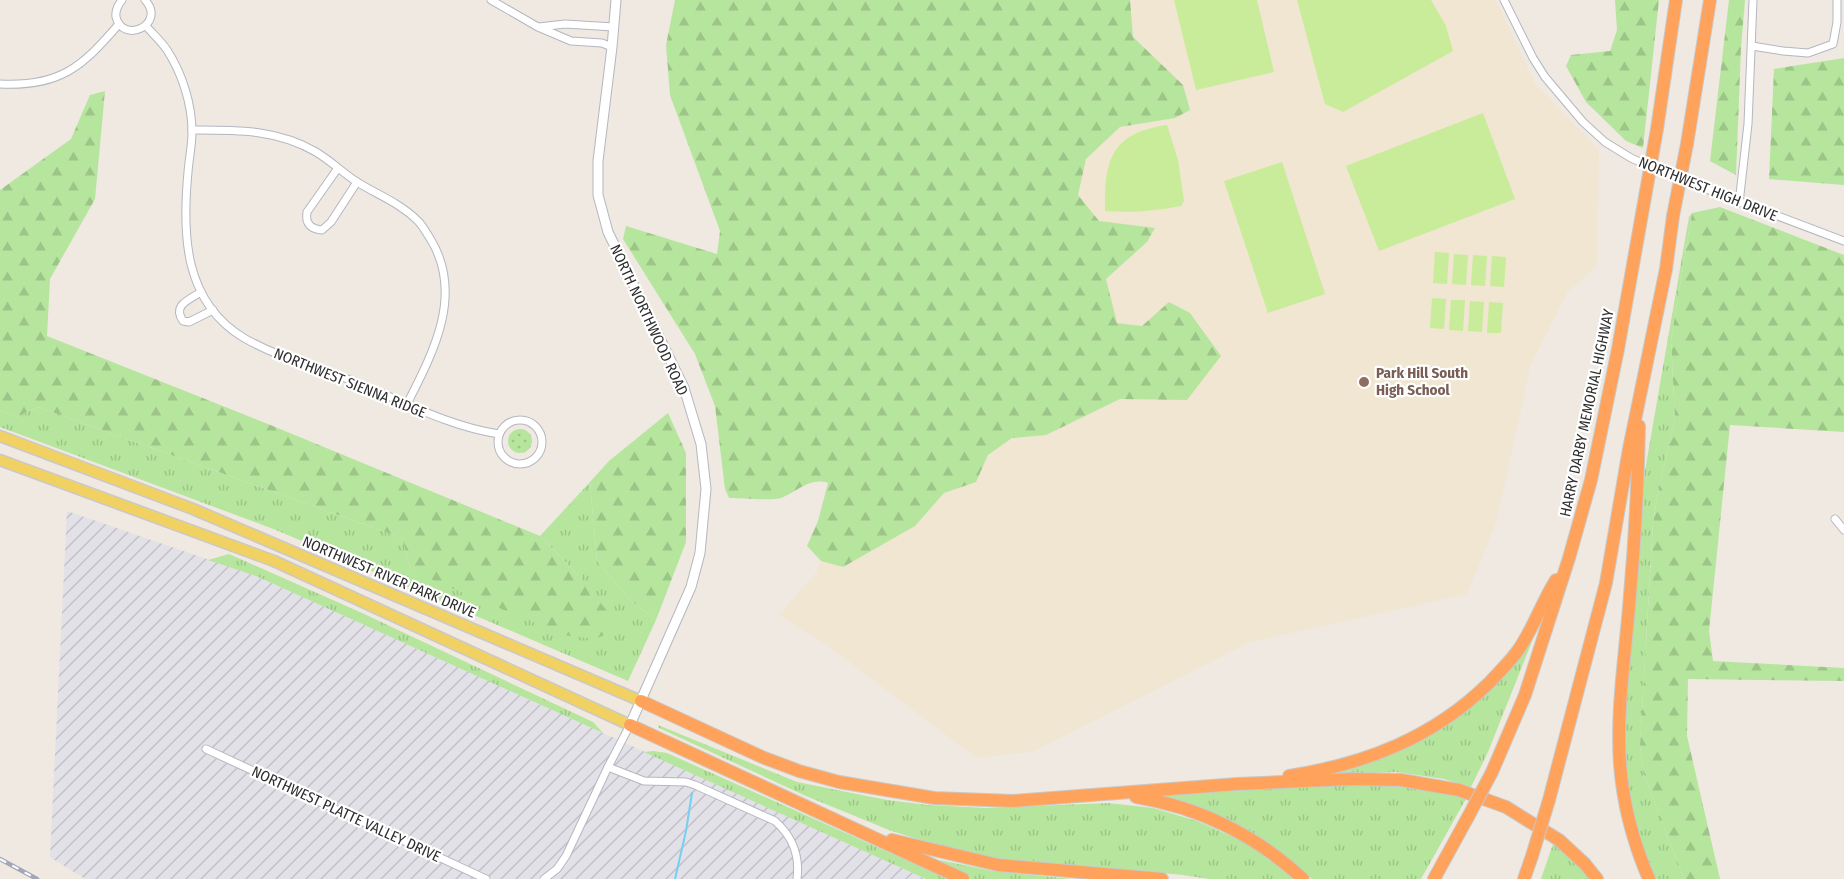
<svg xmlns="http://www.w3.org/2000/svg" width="1844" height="879" viewBox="0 0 1844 879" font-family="'Fira Sans Condensed',sans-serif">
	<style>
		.industrial { fill: url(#industrial-furrows) }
		.education { fill: #f0e6d1 }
		.grass { fill: url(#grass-tufts) }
		.forest { fill: url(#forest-firs) }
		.garden { fill: url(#garden-dots) }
		.pitch { fill: #c9ec9a }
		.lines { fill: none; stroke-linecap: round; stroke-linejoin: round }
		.stream { stroke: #75cff0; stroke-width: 2 }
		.street-casing { stroke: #b4b7c1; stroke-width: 9 }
		.secondary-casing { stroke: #b4b7c1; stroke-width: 11 }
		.primary-casing { stroke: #c9c9c9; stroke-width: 13 }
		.highway-casing { stroke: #c9c9c9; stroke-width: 14 }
		.street { stroke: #fff; stroke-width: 7 }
		.secondary { stroke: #fff; stroke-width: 9 }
		.primary { stroke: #f2d163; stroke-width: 10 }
		.highway { stroke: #ffa35c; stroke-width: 12 }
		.rail-casing { stroke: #a3a6b8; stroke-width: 4.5 }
		.rail { stroke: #fff; stroke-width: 2; stroke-dasharray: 7; stroke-linecap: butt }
		.highway-bridge-casing { stroke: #c9c9c9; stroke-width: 14; stroke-linecap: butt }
		.highway-bridge { stroke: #ffa35c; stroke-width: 12 }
		.education-dot { fill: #8d6e63; stroke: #fff; stroke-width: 2 }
		.labels { text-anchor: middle; stroke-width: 4.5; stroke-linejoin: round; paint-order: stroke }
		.street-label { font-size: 15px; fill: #2e2e2e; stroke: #fff }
		.education-label { font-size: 15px; font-weight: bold; fill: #785e54; stroke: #fff; text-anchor: start }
	</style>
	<defs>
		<pattern id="industrial-furrows" width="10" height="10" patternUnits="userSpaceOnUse" patternTransform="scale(1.5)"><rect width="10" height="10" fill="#e3e1e8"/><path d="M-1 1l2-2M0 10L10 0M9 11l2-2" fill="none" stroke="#c3c1c7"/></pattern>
		<pattern id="grass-tufts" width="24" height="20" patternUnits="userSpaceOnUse" patternTransform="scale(1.5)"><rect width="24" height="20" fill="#b6e59e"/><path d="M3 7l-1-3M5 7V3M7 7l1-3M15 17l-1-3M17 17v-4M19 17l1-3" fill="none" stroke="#9dc588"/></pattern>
		<pattern id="forest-firs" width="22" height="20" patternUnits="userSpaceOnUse" patternTransform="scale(1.5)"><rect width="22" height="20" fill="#b6e59e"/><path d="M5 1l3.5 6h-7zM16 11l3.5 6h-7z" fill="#9dc588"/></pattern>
		<pattern id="garden-dots" width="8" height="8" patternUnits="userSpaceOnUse" patternTransform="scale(1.5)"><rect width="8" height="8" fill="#b6e59e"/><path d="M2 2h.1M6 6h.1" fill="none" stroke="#9dc588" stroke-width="1.8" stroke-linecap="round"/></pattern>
	</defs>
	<rect width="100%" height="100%" fill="#efe9e1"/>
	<polygon class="industrial" points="67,511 256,576 926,879 85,879 50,857"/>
	<polygon class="education" points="1130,0 1496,0 1535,84 1599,150 1597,266 1567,293 1531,364 1496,523 1467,594 1250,642 1034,751 977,758 827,645 779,615 816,573 821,561 843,567 915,526 944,493 976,482 988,455 1012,438 1046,435 1120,399 1187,400 1142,326 1117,323 1106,279 1147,243 1099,221 1078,195 1086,159 1120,127 1175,118 1183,85 1133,37"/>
	<g class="grass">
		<polygon points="1692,213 1671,340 1675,419 1659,487 1653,522 1640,745 1643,772 1684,879 1653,879 1633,825 1622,744 1643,482 1689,217"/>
		<polygon points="38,407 402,538 411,571 581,578 540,536 590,482 597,561 629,599 656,620 628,681 276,530 0,427 0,411 17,417"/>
		<polygon points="229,554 362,613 593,722 603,733 256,576 208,560"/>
		<polygon points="1530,638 1533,639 1488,752 1471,787 1444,779 1396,772 1323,775 1413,743"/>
		<polygon points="658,725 797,782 887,800 928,805 986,808 1108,803 1153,808 1197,821 1242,841 1261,852 1282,866 1294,879 1209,879 1183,875 993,858 917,839 889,830 806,796 659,728"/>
		<polygon points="653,751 667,753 948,879 926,879 644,752"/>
		<polygon points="1384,783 1467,797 1421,879 1312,879 1285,857 1158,797 1158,794"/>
		<polygon points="1554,841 1593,879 1541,879"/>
		<polygon points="939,860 993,871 1071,879 971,879 937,862"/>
	</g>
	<g class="forest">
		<path d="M675,0h455l3,37 50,48 7,25 -15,8 -55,9 -34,32 -8,36 21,26 56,7 -8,14 -41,37 11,44 25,3 27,-24 21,11 31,43 -34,44 -67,-1 -74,36 -34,3 -24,17 -12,27 -32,11 -29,33 -72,41 -22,-6 -14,-15 11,-25 10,-38c-18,-6 -31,9 -47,15 -10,3 -40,0 -52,0l-4,-9 -10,-83 -20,-52 -72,-115 3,-13 91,28 3,-23 -50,-136 -4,-50z"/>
		<polygon points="1615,0 1659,0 1643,148 1626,141 1586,102 1566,66 1571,55 1610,51 1617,30"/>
		<polygon points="1729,0 1745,0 1741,48 1736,175 1710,161"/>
		<polygon points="1844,58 1844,185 1769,179 1774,69"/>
		<polygon points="105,91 95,199 50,279 47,336 268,424 540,536 581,578 610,615 611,632 595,639 564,635 411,571 402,538 38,407 17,417 0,411 0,190 71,139 90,95"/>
		<polygon points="1720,207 1844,255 1844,432 1730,425 1709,631 1713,661 1844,668 1844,681 1688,679 1687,736 1720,879 1684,879 1643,772 1640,745 1653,523 1659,487 1675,419 1671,340 1692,213"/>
		<polygon points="668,413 686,453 686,542 656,620 629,599 597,561 590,482 609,461"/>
	</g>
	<circle class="garden" cx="520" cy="441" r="12"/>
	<g class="pitch">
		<polygon points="1174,0 1257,0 1274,72 1196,90"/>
		<polygon points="1297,0 1431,0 1446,26 1453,51 1343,112 1325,104"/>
		<polygon points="1483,113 1515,199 1379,251 1346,166"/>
		<path d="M1167,125l11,35 6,41 -3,5c-26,5 -50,7 -76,5 -1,-51 6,-78 62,-86z"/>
		<polygon points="1282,162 1325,294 1268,313 1224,181"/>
		<polygon points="1435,252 1449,253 1447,284 1433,283"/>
		<polygon points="1454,254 1468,255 1466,285 1452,284"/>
		<polygon points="1473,255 1487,256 1485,286 1471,285"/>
		<polygon points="1492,256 1506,257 1504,287 1490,286"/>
		<polygon points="1432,298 1446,299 1444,329 1430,328"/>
		<polygon points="1451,300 1465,300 1463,331 1449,330"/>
		<polygon points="1470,301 1484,302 1482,332 1468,331"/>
		<polygon points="1489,302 1503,303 1501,333 1487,333"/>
	</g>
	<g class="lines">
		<polyline class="stream" points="675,879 686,831 692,793"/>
		<defs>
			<g id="street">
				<path d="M122,0c-4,5 -7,10 -6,17 7,28 51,7 29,-17"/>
				<polyline points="491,0 538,27 571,41 602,43 612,47"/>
				<polyline points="1504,0 1533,58 1545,77 1583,122 1605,142 1631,158 1664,173 1844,241"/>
				<path d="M146,26c7,8 15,15 21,24 15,23 25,54 25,82 0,13 -3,27 -4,40 -6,63 -4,130 56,166 33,19 71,29 106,42 49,19 96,46 149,54"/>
				<polyline points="539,27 565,24 614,27"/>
				<polyline points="1752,46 1783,51 1808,53 1833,44 1837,22 1837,0"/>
				<path d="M0,84c60,3 82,-17 119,-60"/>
				<path d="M192,130c44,0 85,-1 124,22 15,9 27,21 41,30 21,13 43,21 61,39 5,5 9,13 13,19 33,55 2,113 -24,164"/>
				<path d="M338,168l-31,44c-2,12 4,17 15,18l9,-8 26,-40"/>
				<polyline points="1739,203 1748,124 1753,0"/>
				<path d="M201,292c-12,8 -29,13 -18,29l6,1 24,-12"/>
				<circle cx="520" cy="442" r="22"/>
				<polyline points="1835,519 1844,530"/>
				<polyline points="206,749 486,879"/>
				<path d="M608,767l36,14 42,1 9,3 80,36c18,16 25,34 22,58"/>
				<polyline points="544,879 557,869 566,856 608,767 630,725"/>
			</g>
			<polyline id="secondary" points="616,0 612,47 598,161 598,195 608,232 684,388 701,444 706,489 700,553 691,587 630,725"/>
			<g id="primary">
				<polyline points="0,436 193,509 641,701"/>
				<polyline points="0,460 274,561 630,725"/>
			</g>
			<g id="highway">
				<polyline points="1657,129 1676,0"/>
				<polyline points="1687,144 1710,0"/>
				<path d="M1639,426c-1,57 -4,113 -9,169 -4,55 -14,115 -10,169 3,40 13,78 29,115"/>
				<polyline points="641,701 762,757 799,771 839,782 934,798 1013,801 1237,784 1351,779 1401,780 1459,790 1506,807 1559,840 1585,864 1597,879"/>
				<polyline points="630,725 963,879"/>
				<polyline points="1492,772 1525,695 1569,558 1591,480 1618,349 1645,197"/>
				<path d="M1289,776c76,-12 144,-38 200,-93 10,-11 22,-22 30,-34 15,-22 23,-47 37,-69"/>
				<path d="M1136,797c63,10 121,39 167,82"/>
				<polyline points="1549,800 1606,583 1629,449 1666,269 1673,216"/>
				<polyline points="892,840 998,865 1162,879"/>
				<polyline points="1434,879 1468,817"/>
				<polyline points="1524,879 1532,856"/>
			</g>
		</defs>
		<use href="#street" class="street-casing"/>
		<use href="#secondary" class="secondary-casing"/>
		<use href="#primary" class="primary-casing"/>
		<use href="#highway" class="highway-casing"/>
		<use href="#street" class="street"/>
		<use href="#secondary" class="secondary"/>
		<use href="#primary" class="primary"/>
		<use href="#highway" class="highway"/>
		<defs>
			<polyline id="rail" points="0,859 37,879"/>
		</defs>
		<use href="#rail" class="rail-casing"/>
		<use href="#rail" class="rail"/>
		<defs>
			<g id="highway-bridge">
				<polyline points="1645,197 1657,129"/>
				<polyline points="1673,216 1687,144"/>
				<polyline points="1468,817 1492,772"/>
				<polyline points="1532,856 1549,800"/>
			</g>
		</defs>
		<use href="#highway-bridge" class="highway-bridge-casing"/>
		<use href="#highway-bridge" class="highway-bridge"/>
	</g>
	<circle class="education-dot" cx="1364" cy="382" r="6"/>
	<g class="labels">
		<g class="street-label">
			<text transform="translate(1708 189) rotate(22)" y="5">NORTHWEST HIGH DRIVE</text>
			<text transform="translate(649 320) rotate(65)" y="5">NORTH NORTHWOOD ROAD</text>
			<text transform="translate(350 383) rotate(22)" y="5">NORTHWEST SIENNA RIDGE</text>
			<text transform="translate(1587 413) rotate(-78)" y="5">HARRY DARBY MEMORIAL HIGHWAY</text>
			<text transform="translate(389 577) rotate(23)" y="5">NORTHWEST RIVER PARK DRIVE</text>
			<text transform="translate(346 814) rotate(25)" y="5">NORTHWEST PLATTE VALLEY DRIVE</text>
		</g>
		<g class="education-label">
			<text x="1376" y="378">Park Hill South<tspan x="1376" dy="17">High School</tspan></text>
		</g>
	</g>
</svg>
